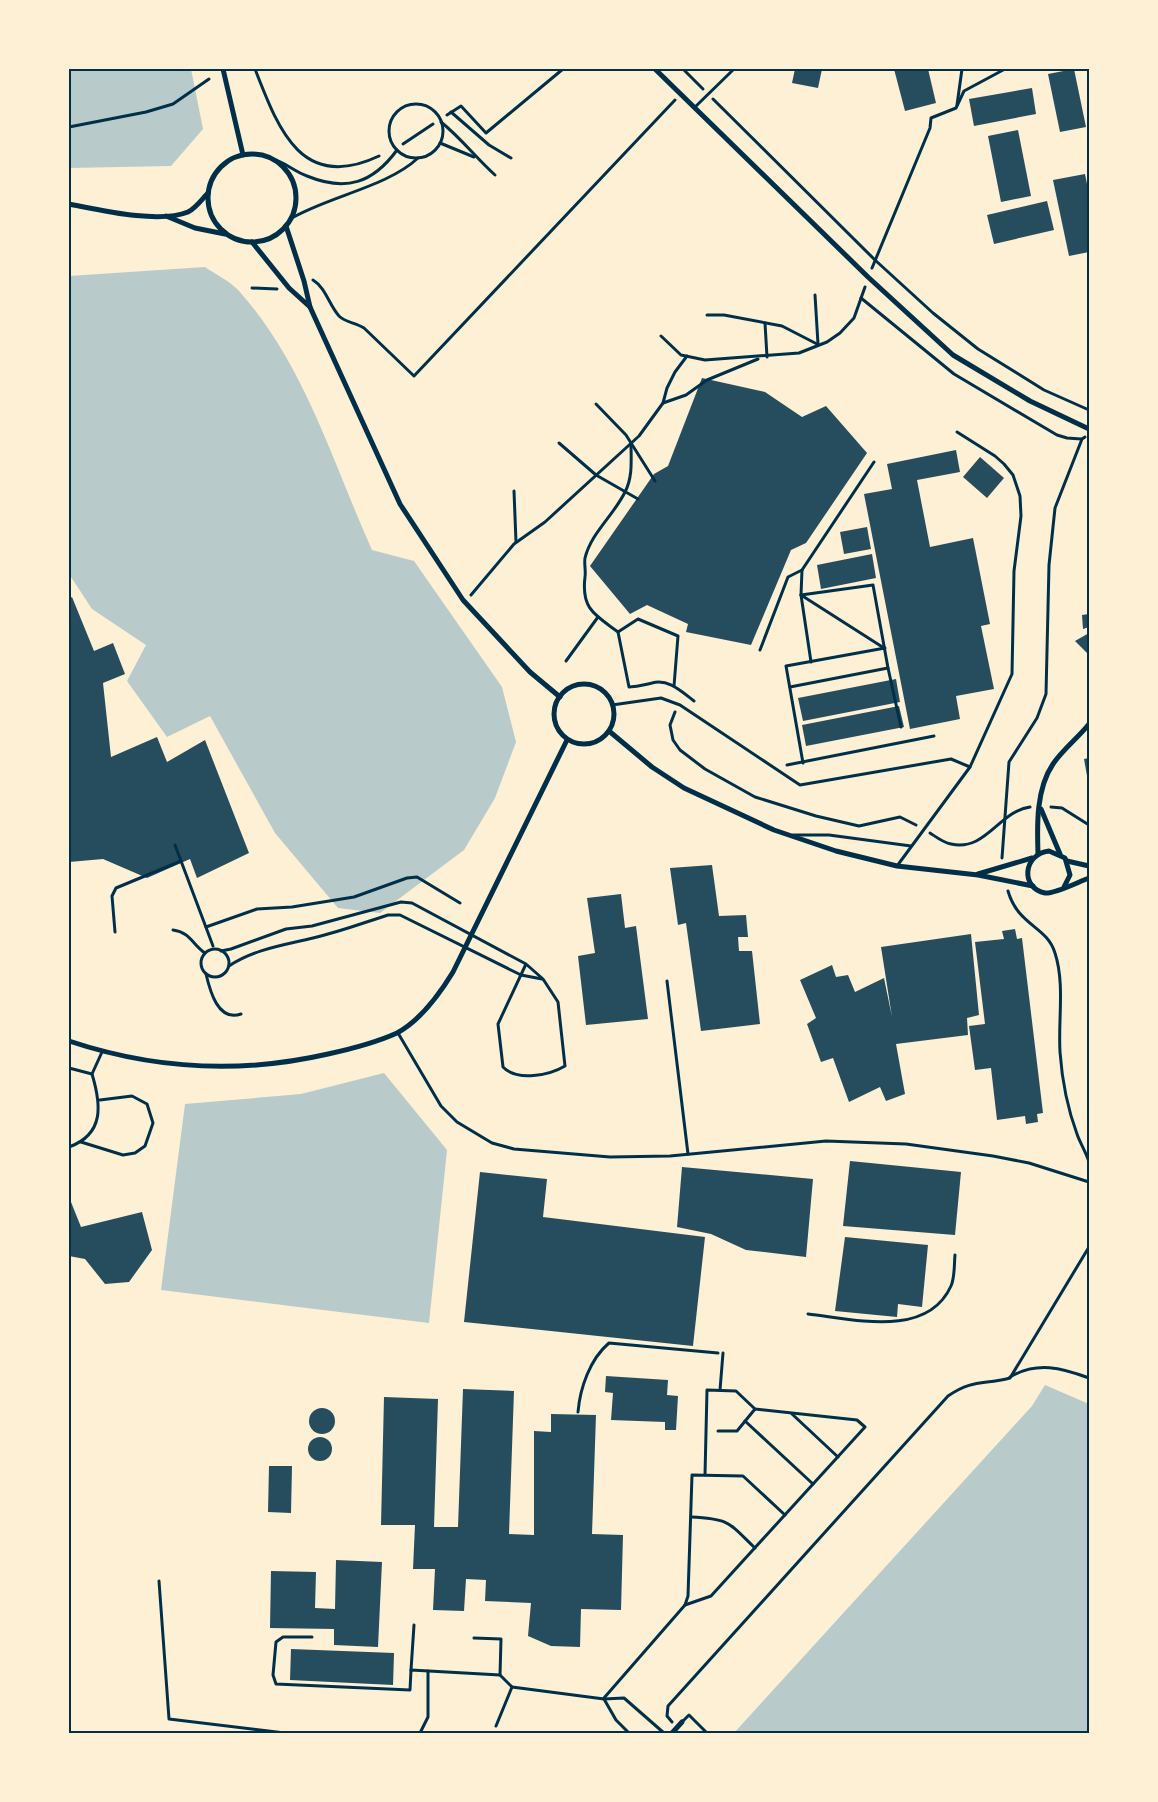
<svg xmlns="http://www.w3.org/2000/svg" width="1158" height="1802" viewBox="0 0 1158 1802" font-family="'PT Sans',sans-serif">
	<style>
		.green { fill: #b9caca }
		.building { fill: #264d5e }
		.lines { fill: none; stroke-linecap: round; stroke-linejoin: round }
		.path { stroke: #003049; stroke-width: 3 }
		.service { stroke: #003049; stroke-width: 3 }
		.minor { stroke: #003049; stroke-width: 5 }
		.neatline { fill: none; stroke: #003049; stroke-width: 2 }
	</style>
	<rect width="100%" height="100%" fill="#fdf0d5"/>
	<g class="green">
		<polygon points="69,69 191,69 203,129 171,166 69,168"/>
		<path d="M205,267c10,7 25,14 34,24 66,74 93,170 133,259l42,11 88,126 14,55 -21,56 -31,52 -84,63 -42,-5 -63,-75 -65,-117 -43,21 -40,-56 19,-36 -54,-36 -23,-35v-298z"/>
		<polygon points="384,1073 447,1150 429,1323 161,1290 185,1104 301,1094"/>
		<polygon points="1045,1385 1089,1404 1089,1733 734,1733 1032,1406"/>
	</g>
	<g class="building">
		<polygon points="795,69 822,69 818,88 792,83"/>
		<polygon points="894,69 928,69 936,103 905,111"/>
		<polygon points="1074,69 1086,127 1060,132 1048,74"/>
		<polygon points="1032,88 1036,114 974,126 969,99"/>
		<polygon points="1018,130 1031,196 1001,202 988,136"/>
		<polygon points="1085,174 1089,194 1089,252 1069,256 1053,180"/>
		<polygon points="1047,201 1054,230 994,244 987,215"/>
		<polygon points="702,378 765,392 802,417 826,406 867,453 806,543 791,550 751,645 686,632 688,624 647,605 630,614 590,566 654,474 668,466"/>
		<polygon points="956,450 960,472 917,480 930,547 973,538 990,624 981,626 994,689 956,696 960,719 910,729 864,494 892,489 887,464"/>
		<polygon points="980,457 1004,478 987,498 963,477"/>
		<polygon points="867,527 871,549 844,554 840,532"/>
		<polygon points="872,554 876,578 821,589 817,565"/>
		<polygon points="72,597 94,651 113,643 125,674 103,683 111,757 157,737 167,762 205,740 249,853 197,878 190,859 147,878 103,859 69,862 69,599"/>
		<polygon points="1089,614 1089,627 1083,629 1082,615"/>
		<polygon points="1089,633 1089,652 1087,653 1075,641"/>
		<polygon points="896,679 900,702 803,721 798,698"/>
		<polygon points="899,706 904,727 806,746 802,725"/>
		<polygon points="1089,758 1089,787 1084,759"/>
		<polygon points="712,865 719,916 746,915 748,937 738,937 739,951 752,951 760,1024 701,1031 686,923 678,925 670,868"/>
		<polygon points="621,894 625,928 636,926 648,1019 586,1025 578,956 595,953 587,898"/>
		<polygon points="1015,929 1017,939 1022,938 1043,1113 1037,1114 1038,1122 1026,1124 1025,1116 997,1120 991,1068 975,1070 969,1026 985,1024 975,942 1004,939 1002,931"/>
		<polygon points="971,934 979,1015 967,1018 968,1035 896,1044 905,1094 886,1101 880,1087 849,1102 833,1058 821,1062 807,1024 816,1018 800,980 832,965 836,977 848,975 855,992 884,978 892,1017 881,947"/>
		<polygon points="850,1161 961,1172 955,1235 843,1226"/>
		<polygon points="682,1167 813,1179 806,1257 746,1250 711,1234 677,1227"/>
		<polygon points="480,1172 547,1179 543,1217 705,1237 693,1346 464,1322"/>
		<polygon points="69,1197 81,1227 142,1212 152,1250 129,1282 105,1284 85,1259 69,1256"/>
		<polygon points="845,1237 928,1245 922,1307 898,1304 897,1317 835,1311"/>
		<polygon points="606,1376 668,1380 667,1395 678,1396 676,1430 665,1430 665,1422 611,1420 613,1393 605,1392"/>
		<polygon points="463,1389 514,1391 509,1534 534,1535 534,1431 551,1432 551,1414 596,1415 592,1534 623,1535 621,1610 581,1609 580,1647 551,1646 528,1636 531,1603 485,1601 486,1580 466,1579 464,1611 433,1610 435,1569 413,1569 415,1525 381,1525 384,1397 438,1399 434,1527 458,1527"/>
		<circle cx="322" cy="1421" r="13"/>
		<circle cx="320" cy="1449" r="12"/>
		<polygon points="269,1466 292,1466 291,1513 268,1512"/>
		<polygon points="336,1560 382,1562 378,1647 334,1645 334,1629 270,1628 271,1571 316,1572 315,1608 335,1609"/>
		<polygon points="291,1649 394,1653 393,1685 290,1680"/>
	</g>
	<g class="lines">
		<g class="path">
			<path d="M255,69c23,59 46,124 124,87"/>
			<polyline points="683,69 703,89"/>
			<polyline points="713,99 875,260 933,313 978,349 1044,390 1089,410"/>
			<polyline points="957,105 962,69"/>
			<polyline points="451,112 489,145 511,158"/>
			<polyline points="447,115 461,106 486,133 563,69"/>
			<polyline points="69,127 146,112 173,104 209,79"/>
			<polyline points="403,144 433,124"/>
			<polyline points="872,268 930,128 931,118 956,108 964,91 1005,69"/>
			<path d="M313,280c13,8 16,25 26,36 7,7 16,6 25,12l50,48 261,-276"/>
			<polyline points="252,288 277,289"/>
			<polyline points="815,295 818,344"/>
			<polyline points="861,298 954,374 1057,435 1067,438 1081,439"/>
			<polyline points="707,315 724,315 782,326 817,344"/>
			<polyline points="765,323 767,357"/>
			<polyline points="661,336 681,355 705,360 799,353 827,342 840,333 854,318 865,287"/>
			<polyline points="663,403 686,395 707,380 758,359"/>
			<polyline points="596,404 626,435 655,481"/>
			<polyline points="559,443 596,475 638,499"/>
			<path d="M631,443c0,16 2,34 -6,49 -11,23 -34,41 -40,66 -1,6 1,13 0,19 -4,32 10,38 33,55l11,55c10,0 14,-2 23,-4 16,-5 30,9 42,18"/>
			<polyline points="514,491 516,542"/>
			<polyline points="471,595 514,544 545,522 639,436 663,403 667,388 675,372 687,356"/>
			<polyline points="801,595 873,585 888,668 901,727"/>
			<polyline points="801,595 884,648"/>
			<polyline points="618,632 638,619 678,636 674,686"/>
			<polyline points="760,650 788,577 802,570"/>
			<polyline points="566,661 598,617"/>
			<polyline points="811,662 801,595 802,570 874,462"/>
			<polyline points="790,687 888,668"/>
			<polyline points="675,712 670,725 673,740 680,750 705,769 755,797 816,816 859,826 900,817 916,825"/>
			<polyline points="803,763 786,666 885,648"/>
			<polyline points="787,765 934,736"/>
			<polyline points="1051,807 1062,808 1089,825"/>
			<path d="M930,833c6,4 14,10 21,11 35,8 48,-33 79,-37"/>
			<polyline points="175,845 213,946"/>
			<polyline points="1002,858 1009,762 1037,718 1046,694 1049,565 1055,508 1082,439 1085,437"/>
			<path d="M1008,891c10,35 39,35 47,62 10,31 3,67 5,99 2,28 7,55 17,82 3,9 9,18 12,28"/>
			<polyline points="206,927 257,909 292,907 354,897 407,878 417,877 460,903"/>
			<polyline points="115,932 112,896 116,888 181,861"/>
			<path d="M1010,1377c27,-16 52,-9 79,1"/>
			<path d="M672,1722l-5,-6 1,-10 280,-310c25,-17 35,-11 62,-18l79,-131"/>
		</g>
		<g class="service">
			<circle cx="416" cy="131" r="27"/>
			<polyline points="695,107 734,69"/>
			<path d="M441,122c20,16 35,36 54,53"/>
			<polyline points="440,143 474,157"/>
			<path d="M269,158c15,3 24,13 38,18 39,16 66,7 90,-26"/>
			<path d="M290,219c39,-23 97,-32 128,-61"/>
			<polyline points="612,705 661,698 680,705 800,785 951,759 970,767"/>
			<polyline points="793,835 829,835 911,846"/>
			<polyline points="897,866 970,767 1012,674 1014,571 1021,516 1020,496 1013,475 1004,464 995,456 957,432"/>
			<path d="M173,930c17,2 20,15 32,23"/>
			<circle cx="215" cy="963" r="14"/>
			<path d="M221,951l10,-2 55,-20 26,-3 89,-24 11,1 114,61 17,15 15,23 7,64c-15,9 -48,16 -62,1l-5,-43 28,-60"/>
			<path d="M229,966c25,-17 56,-21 84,-28 26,-6 50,-15 75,-23h12l121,60 21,4"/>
			<path d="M206,974c4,17 12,48 35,40"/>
			<polyline points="667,981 688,1154"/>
			<polyline points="398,1033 441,1106 457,1122 492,1143 514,1149 610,1157 670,1156 826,1141 906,1144 993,1156 1029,1163 1089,1182"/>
			<polyline points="69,1068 92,1074"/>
			<polyline points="81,1142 123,1155 135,1153 145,1146 153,1123 147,1104 132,1096 100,1100"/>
			<path d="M69,1147c36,-13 32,-43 23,-73l10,-22"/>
			<path d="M808,1314c45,5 119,25 143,-28 4,-9 3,-21 4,-31"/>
			<polyline points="720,1390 723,1353"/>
			<path d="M578,1412c2,-24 12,-53 31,-69l109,10"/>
			<polyline points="792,1414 838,1457"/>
			<polyline points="745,1421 813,1484"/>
			<polyline points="718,1431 737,1431 755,1409"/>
			<path d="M691,1517c39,2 37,5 64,31"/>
			<polyline points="159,1581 169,1719 285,1733"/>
			<polyline points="685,1605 711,1596 865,1427 857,1420 755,1409 736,1391 707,1390 705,1475"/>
			<polyline points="312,1637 283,1637 276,1642 273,1675 276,1684 410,1690 411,1670 500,1675 512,1687 604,1699 624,1698 664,1733"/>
			<polyline points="474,1638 501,1639 500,1675"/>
			<polyline points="411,1670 414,1625"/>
			<polyline points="604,1698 685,1605 688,1596 692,1475 743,1476 785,1515"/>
			<polyline points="604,1699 616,1720 629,1733"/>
			<polyline points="682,1722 689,1715 707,1733"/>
			<polyline points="496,1726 512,1687"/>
			<polyline points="420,1733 428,1717 428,1671"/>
		</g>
		<g class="minor">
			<polyline points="223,69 243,155"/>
			<polyline points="655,69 868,277 953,355 1030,401 1089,429"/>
			<circle cx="252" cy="198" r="44"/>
			<path d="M69,204c31,6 89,20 119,8 8,-4 14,-13 20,-19"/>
			<polyline points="166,216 195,228 225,234"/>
			<polyline points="286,226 304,281 310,307 400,504 463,600 530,672 560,697"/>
			<polyline points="252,242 289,288 310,307"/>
			<circle cx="584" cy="714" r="30"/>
			<polyline points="609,731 652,767 684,788 774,830 836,851 897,866 978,875 1033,886"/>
			<polyline points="1041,809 1060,854"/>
			<path d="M1038,854c-1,-29 -2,-65 15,-90 10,-15 25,-26 36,-40"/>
			<polyline points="1067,861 1089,866"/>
			<polyline points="978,874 1032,858"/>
			<path d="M1064,887l6,-12 -5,-17 -16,-7c-26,3 -29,37 -4,42 10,1 33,-11 44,-15"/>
			<path d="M69,1041c84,28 172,33 259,13 23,-5 47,-11 69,-21 24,-13 42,-38 56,-61l114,-232"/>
			<polyline points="672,1733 682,1722"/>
		</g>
	</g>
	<rect width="1158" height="1802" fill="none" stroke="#fdf0d5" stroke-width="140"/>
	<rect x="70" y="70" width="1018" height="1662" class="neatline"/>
</svg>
